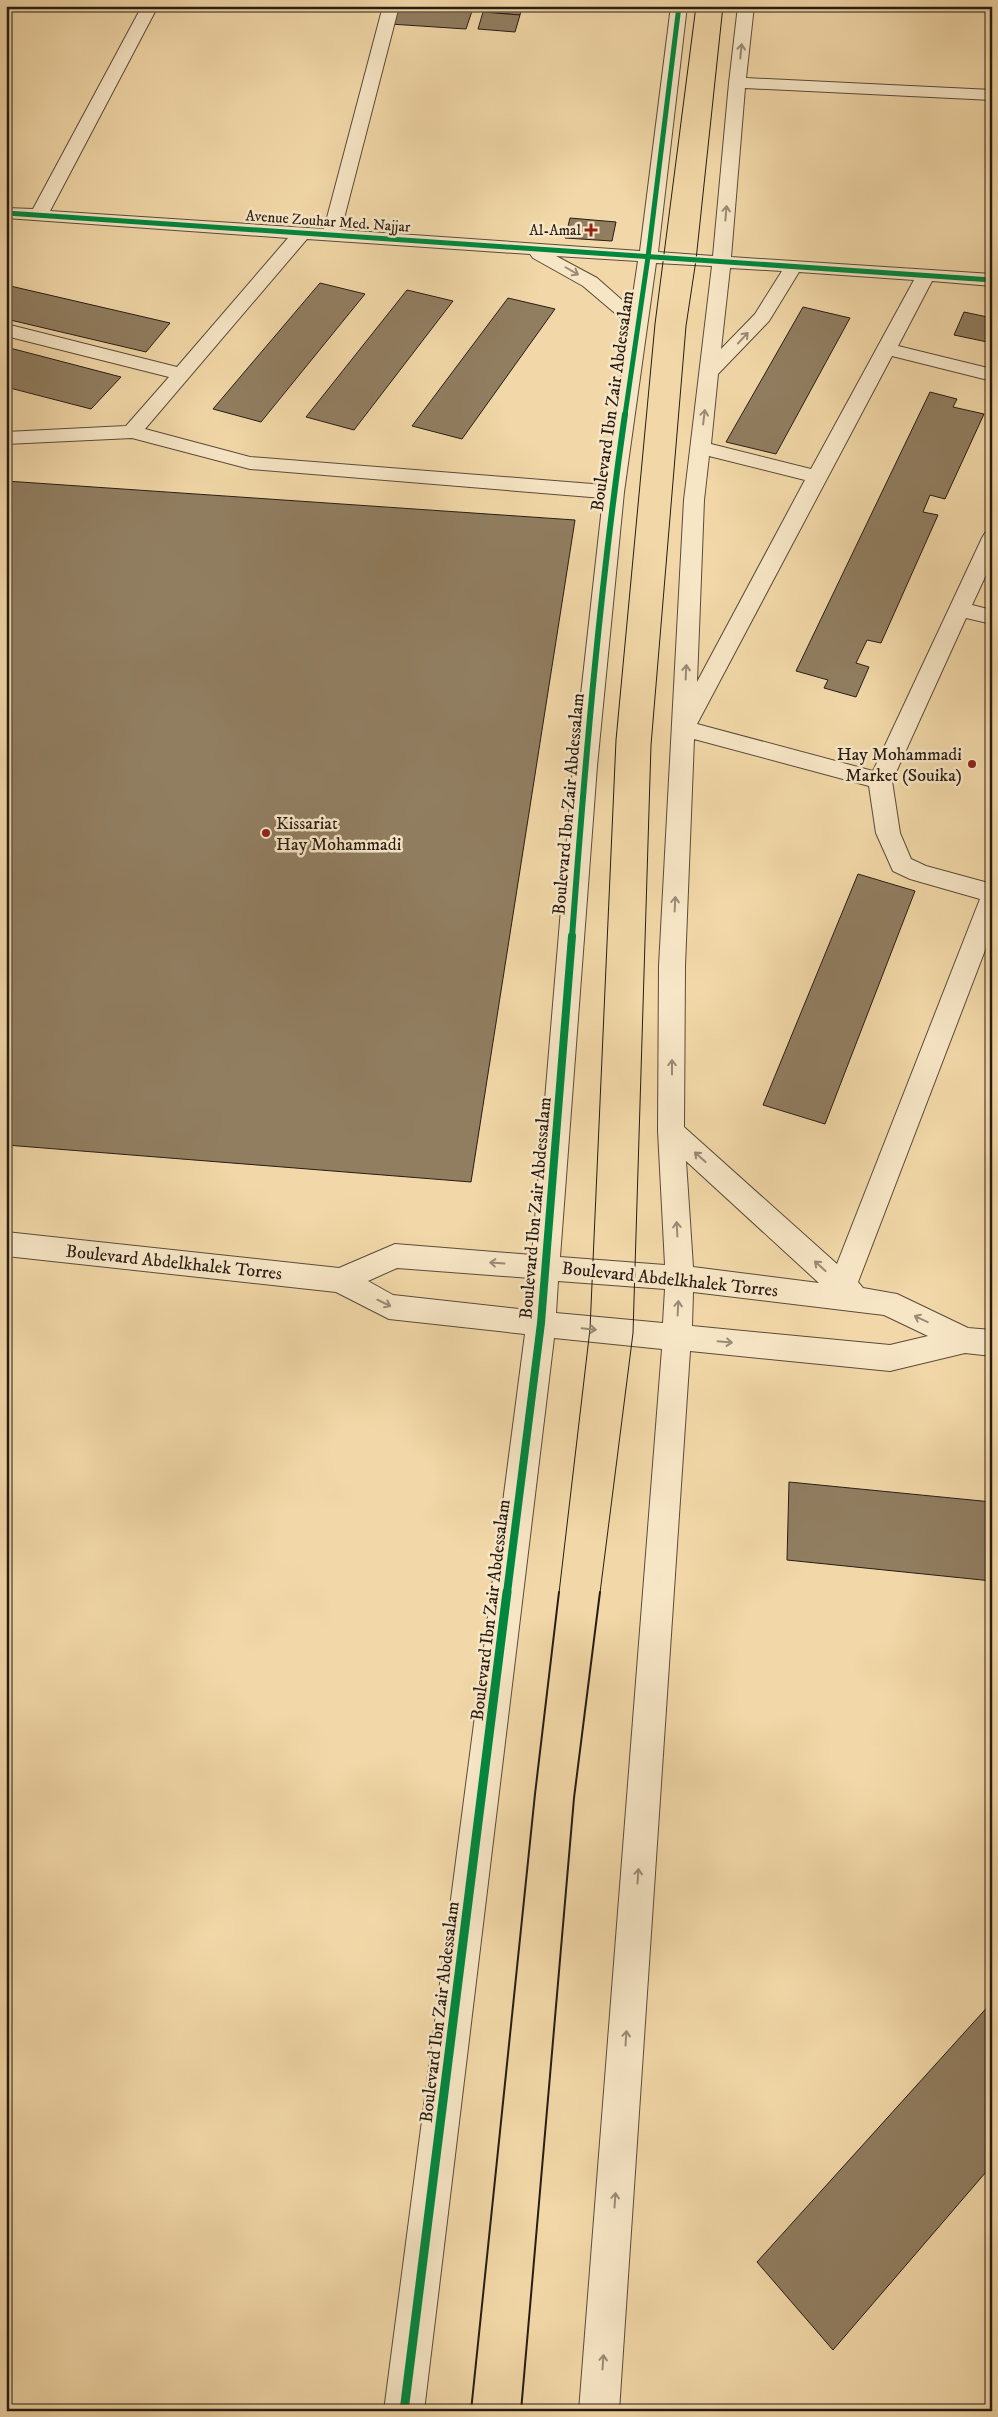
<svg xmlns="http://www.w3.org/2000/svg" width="998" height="2417" viewBox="0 0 998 2417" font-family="'IM FELL DW Pica',serif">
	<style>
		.building { fill: #917e61; stroke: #271c15 }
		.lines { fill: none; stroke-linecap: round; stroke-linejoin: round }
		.minor-casing { stroke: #5a4b3a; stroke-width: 2 }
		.minor { fill: #f7e6c6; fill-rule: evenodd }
		.tram-far1 { stroke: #271c15; stroke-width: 1 }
		.tram { stroke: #271c15; stroke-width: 2 }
		.cycleway-far3-casing { stroke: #f7e6c6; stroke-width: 7 }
		.cycleway-far2-casing { stroke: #f7e6c6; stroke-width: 9 }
		.cycleway-far1-casing { stroke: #f7e6c6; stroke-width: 11 }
		.cycleway-casing { stroke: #f7e6c6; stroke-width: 12 }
		.cycleway-far3 { stroke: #00873e; stroke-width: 5 }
		.cycleway-far2 { stroke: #00873e; stroke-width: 6 }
		.cycleway-far1 { stroke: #00873e; stroke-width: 8 }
		.cycleway { stroke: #00873e; stroke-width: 9 }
		.oneway { stroke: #998b76 }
		.poi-dot { fill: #8f2418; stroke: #f7e6c6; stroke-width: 2 }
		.labels { text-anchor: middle; stroke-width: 5; stroke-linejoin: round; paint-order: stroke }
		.far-street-label { font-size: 15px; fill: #271c15; stroke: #f7e6c6 }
		.far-poi-label { font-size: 15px; fill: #271c15; stroke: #f7e6c6; text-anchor: end }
		.street-label { font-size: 18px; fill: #271c15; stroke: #f7e6c6 }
		.poi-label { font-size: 18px; fill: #271c15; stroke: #f7e6c6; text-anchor: end }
	</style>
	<rect width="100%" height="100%" fill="#f2d8a8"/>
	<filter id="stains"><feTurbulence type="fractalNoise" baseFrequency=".004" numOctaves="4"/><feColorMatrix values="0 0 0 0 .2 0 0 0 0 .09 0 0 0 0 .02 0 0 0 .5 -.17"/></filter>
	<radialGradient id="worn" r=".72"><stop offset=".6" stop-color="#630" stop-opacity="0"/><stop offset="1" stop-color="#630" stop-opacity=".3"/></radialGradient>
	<g class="building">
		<polygon points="396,6 411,6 472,11 466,29 390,24"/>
		<polygon points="485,6 522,6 520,15 483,12"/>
		<polygon points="483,12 520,15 515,32 478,29"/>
		<polygon points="570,218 616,222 612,241 565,238"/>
		<polygon points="320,283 365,294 261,422 213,409"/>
		<polygon points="6,285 170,323 146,352 6,319"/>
		<polygon points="407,290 453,301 354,430 306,417"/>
		<polygon points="508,298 555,309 462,439 412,426"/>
		<polygon points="803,307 850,318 776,454 726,442"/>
		<polygon points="964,312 992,318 992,343 954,335"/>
		<polygon points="6,347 121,377 91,409 6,387"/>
		<polygon points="930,392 957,399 953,407 984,414 945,499 930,495 923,512 938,515 881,643 867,640 856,663 869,667 856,697 824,688 828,680 796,671"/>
		<polygon points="6,481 575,520 471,1182 6,1145"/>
		<polygon points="858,874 915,891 825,1124 763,1105"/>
		<polygon points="789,1482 992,1502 992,1581 787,1560"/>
		<polygon points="992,2002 992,2165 833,2350 757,2262"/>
	</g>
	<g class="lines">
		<defs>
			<path id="minor" d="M142,6h16l-108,205 274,18 59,-223h16l-58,224 299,21 31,-245h16l-29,246 55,4 16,-173 9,-77h16l-8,72 246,12v10l-247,-12 -14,169 261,17v12l-60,-5 -34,65 94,23v12l-100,-25 -195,368 176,47 109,-233 3,-5 7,-2v31l-20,43 20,5v14l-26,-6 -74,163 8,52 11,26 15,7 66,18v48l-134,350 5,6 34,6 71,34 24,2v26l-27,-3 -75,18 -200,-20 -71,1060h-40l83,-1062 -108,-11 -130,1073h-40l141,-1077 -136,-15 -53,-27 -330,-36v-24l333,36 56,-24 137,11 41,-489 30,-268 -353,-29 -118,-31 -126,6v-12l120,-6 43,-49 -163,-41v-12l171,43 111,-129 -282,-20v-10l27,1zM307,239l223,15 3,4 50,28 46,39 -24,160 -355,-28 -105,-28zM556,256l82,5 -7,47 -34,-30zM656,263l56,3 -28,234 -25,466 -1,165 7,134 -105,-8 37,-491 27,-274zM730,268l52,3 -27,43 -34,35zM799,272l115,8 -103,189 -100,-25 7,-70 51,-53zM709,456l96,24 -108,202 7,-182zM694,739l175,47 7,47 17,38 17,8 70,20 -143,365 -153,-137 1,-161zM686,1161l133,122 -126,-16zM397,1268l133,10 -2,32 -135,-15 -25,-14zM558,1281l107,8 -2,34 -107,-10zM693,1292l191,23 44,21 -38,9 -198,-19z"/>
		</defs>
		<use href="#minor" class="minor-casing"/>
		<use href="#minor" class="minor"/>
		<g class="tram-far1">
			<polyline points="559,1593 590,1329 616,740 655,324 696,6"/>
			<polyline points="600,1593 633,1333 651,745 686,326 696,260 723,6"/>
		</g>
		<g class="tram">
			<polyline points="471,2411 535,1794 559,1592"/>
			<polyline points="521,2411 574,1798 600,1592"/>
		</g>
		<defs>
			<g id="cycleway-far3">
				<polyline points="6,213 992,280"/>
				<polyline points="625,415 648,257 679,6"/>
			</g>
			<path id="cycleway-far2" d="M572,937c13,-175 28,-350 53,-523"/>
			<polyline id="cycleway-far1" points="507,1593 541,1323 572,936"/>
			<polyline id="cycleway" points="404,2411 507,1592"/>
		</defs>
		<use href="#cycleway-far3" class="cycleway-far3-casing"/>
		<use href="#cycleway-far2" class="cycleway-far2-casing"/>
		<use href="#cycleway-far1" class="cycleway-far1-casing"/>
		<use href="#cycleway" class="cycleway-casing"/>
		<use href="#cycleway-far3" class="cycleway-far3"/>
		<use href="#cycleway-far2" class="cycleway-far2"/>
		<use href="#cycleway-far1" class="cycleway-far1"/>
		<use href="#cycleway" class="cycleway"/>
	</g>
	<defs><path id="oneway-shaft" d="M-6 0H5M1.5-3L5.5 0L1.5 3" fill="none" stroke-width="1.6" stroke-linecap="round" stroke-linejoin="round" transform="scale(1.25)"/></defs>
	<g class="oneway">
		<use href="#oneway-shaft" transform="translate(741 51) rotate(-84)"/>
		<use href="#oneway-shaft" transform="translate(726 213) rotate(-85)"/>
		<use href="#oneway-shaft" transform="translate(572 271) rotate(30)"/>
		<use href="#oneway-shaft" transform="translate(743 338) rotate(-47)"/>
		<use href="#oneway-shaft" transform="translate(704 417) rotate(-83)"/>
		<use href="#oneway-shaft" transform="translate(686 672) rotate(-87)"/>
		<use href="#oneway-shaft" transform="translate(675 904) rotate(-87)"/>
		<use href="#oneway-shaft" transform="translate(672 1067) rotate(-90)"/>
		<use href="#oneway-shaft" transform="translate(700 1157) rotate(-138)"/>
		<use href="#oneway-shaft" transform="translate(677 1229) rotate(-93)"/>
		<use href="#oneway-shaft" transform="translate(497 1263) rotate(-176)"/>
		<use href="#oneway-shaft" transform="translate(820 1266) rotate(-138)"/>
		<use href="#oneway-shaft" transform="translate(384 1303) rotate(26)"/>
		<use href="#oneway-shaft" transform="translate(678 1308) rotate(-87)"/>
		<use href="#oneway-shaft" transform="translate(921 1319) rotate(-155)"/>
		<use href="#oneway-shaft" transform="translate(589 1329) rotate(6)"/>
		<use href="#oneway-shaft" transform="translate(725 1342) rotate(5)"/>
		<use href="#oneway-shaft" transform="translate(638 1876) rotate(-86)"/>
		<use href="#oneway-shaft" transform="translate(626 2038) rotate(-86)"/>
		<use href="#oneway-shaft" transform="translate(615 2200) rotate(-86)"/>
		<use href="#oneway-shaft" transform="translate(603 2362) rotate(-86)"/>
	</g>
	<g class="poi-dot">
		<path d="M588.5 222.5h5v5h5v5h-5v5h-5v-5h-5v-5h5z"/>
		<circle cx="972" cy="764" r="5"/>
		<circle cx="266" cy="833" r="5"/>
	</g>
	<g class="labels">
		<g class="far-street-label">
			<text transform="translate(328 221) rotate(4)" y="5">Avenue Zouhar Med. Najjar</text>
		</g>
		<g class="far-poi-label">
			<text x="581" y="235">Al-Amal</text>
		</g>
		<g class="street-label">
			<text transform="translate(612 401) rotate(-82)" y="6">Boulevard Ibn Zair Abdessalam</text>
			<text transform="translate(568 804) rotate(-85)" y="6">Boulevard Ibn Zair Abdessalam</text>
			<text transform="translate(535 1208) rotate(-85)" y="6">Boulevard Ibn Zair Abdessalam</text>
			<text transform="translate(174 1262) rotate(6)" y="6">Boulevard Abdelkhalek Torres</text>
			<text transform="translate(670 1279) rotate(6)" y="6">Boulevard Abdelkhalek Torres</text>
			<text transform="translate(490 1610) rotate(-83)" y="6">Boulevard Ibn Zair Abdessalam</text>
			<text transform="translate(439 2012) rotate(-83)" y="6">Boulevard Ibn Zair Abdessalam</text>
		</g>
		<g class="poi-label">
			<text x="962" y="760">Hay Mohammadi<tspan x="962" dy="21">Market (Souika)</tspan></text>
			<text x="276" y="829" text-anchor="start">Kissariat<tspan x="276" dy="21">Hay Mohammadi</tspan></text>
		</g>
	</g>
	<rect width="998" height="2417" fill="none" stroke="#f2d8a8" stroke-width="25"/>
	<rect x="8" y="8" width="983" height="2402" fill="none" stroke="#271c15" stroke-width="2.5"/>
	<rect x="12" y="12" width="973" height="2392" fill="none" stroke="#271c15"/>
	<rect width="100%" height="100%" filter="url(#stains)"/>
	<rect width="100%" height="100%" fill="url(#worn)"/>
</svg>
